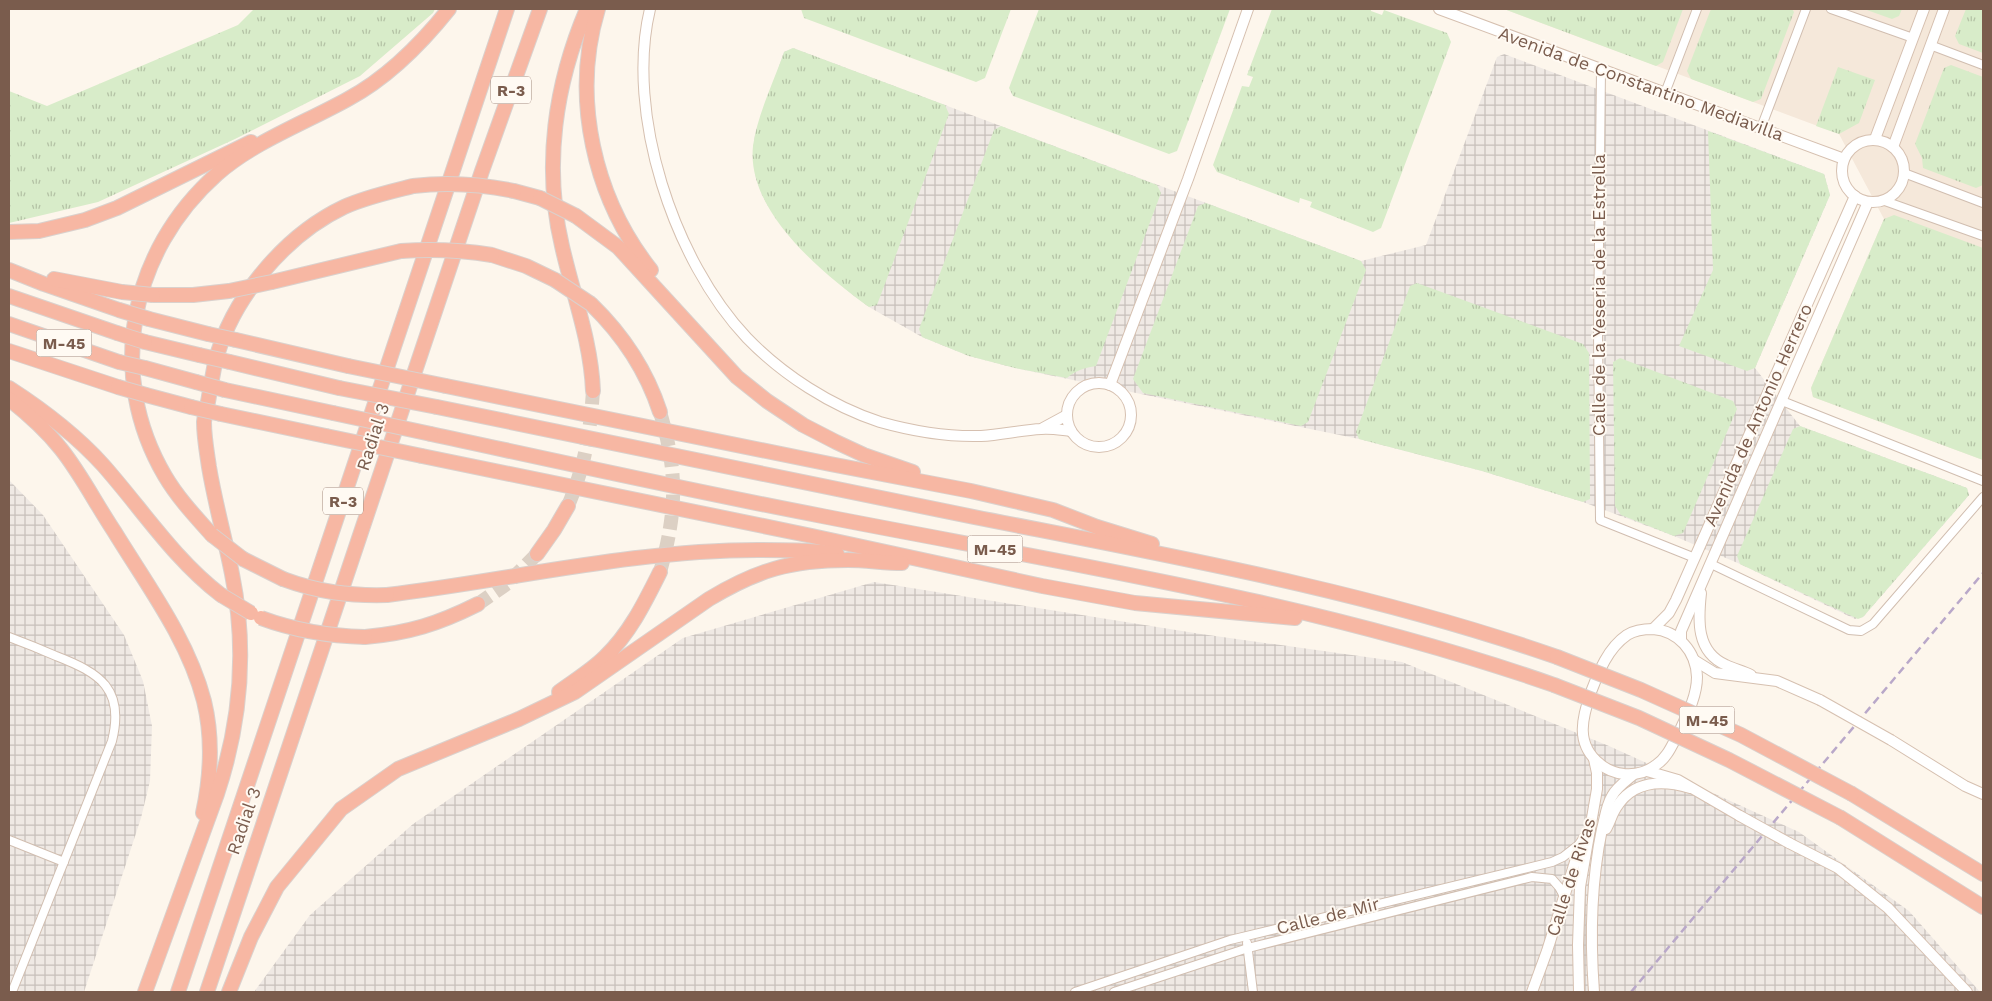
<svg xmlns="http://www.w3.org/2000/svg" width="1992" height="1001" viewBox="0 0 1992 1001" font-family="'Work Sans',sans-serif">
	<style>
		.residential { fill: #f5e8da }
		.industrial { fill: url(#industrial-grid) }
		.grass { fill: url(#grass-tufts) }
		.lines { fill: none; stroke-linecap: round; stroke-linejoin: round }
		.highway-tunnel { stroke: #dcd0c4; stroke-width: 14; stroke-dasharray: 14 7; stroke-linecap: butt }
		.street-casing { stroke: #d1beb0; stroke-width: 10 }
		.secondary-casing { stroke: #d6c0b0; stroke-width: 12 }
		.highway-casing { stroke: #dad1cd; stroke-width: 16 }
		.street { stroke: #fff; stroke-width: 8 }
		.secondary { stroke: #fff; stroke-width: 10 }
		.highway { stroke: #f7b7a3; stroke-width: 14 }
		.rail { stroke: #b9a8c9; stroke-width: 2.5; stroke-dasharray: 8 5; stroke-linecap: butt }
		.secondary-bridge-casing { stroke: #d6c0b0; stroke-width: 12; stroke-linecap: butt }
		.highway-bridge-casing { stroke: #dad1cd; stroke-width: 16; stroke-linecap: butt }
		.secondary-bridge { stroke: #fff; stroke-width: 10 }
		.highway-bridge { stroke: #f7b7a3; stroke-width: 14 }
		.labels { text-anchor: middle; stroke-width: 4; stroke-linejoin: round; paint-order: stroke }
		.shield { fill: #fffaf3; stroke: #a28b7f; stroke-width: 1 }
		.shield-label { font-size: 16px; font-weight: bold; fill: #7a5c4d }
		.street-label { font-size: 18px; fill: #7a5c4d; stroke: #fffaf3 }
	</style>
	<defs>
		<pattern id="industrial-grid" width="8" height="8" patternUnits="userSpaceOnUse" patternTransform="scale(1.25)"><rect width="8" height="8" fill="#efe9e4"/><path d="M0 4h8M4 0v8" fill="none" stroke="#c7c0bb"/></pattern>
		<pattern id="grass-tufts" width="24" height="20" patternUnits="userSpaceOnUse" patternTransform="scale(1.25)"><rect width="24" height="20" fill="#d8ecc9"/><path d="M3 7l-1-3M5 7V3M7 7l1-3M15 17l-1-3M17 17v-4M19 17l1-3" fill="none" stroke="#b4c2a5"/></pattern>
	</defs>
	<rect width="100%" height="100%" fill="#fdf6ec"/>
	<polygon class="residential" points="1504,9 1983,9 1983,460 1813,397 1811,388 1884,219 1839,134"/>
	<g class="industrial">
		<polygon points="793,48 1361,261 1426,245 1497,57 1504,54 1824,174 1830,195 1755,368 1800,426 1967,488 1969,495 1863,617 1855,619 1740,564 1674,536 1583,502 1482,471 1359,439 1015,368 969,356 922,337 869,307 849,292 815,262 786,231 768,206 762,195 756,178 753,149 755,136 784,52"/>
		<polygon points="9,480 43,515 124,635 143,681 152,726 150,781 141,818 84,992 9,992"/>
		<polygon points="874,582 1201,634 1402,662 1609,746 1799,832 1909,911 1980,992 254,992 310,915 413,824 683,638"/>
	</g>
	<g class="grass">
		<polygon points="254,9 435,9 433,13 360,76 235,139 98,202 9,223 9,91 47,106 238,25"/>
		<polygon points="801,9 1011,9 985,78 976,82 804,18"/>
		<polygon points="1039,9 1230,9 1177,151 1169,154 1013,96 1009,88"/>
		<polygon points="1272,9 1371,9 1371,11 1382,15 1384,10 1447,33 1451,42 1381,228 1373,232 1310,207 1312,202 1300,198 1299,203 1217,172 1213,165 1242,86 1249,87 1253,77 1247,75"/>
		<polygon points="1504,9 1683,9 1663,62 1656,66"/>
		<polygon points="1711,9 1792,9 1794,12 1761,99 1753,102 1691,79 1687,71"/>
		<polygon points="1864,9 1902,9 1899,16 1892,19"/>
		<polygon points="1966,9 1983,9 1983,53 1959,44 1955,36"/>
		<path d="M793,48l152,57 4,9 -72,191 -8,2c-47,-34 -123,-96 -116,-161 4,-30 21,-65 31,-94z"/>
		<polygon points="1951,65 1983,77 1983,185 1976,188 1923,168 1922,158 1915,144 1944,68"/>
		<polygon points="1838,67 1875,80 1859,123 1839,134 1816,126"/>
		<path d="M1001,126l156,59 4,8 -65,173c-11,2 -20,4 -29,12l-52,-10 -46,-12 -47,-19 -3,-8 75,-199z"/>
		<polygon points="1708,131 1824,174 1830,195 1755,368 1747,371 1679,346 1713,270"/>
		<polygon points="1206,203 1361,261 1366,270 1308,422 1301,426 1143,393 1133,379 1198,206"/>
		<polygon points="1894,215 1983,248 1983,460 1813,397 1811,388 1884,219"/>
		<polygon points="1417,283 1583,344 1589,353 1590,499 1583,502 1482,471 1359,439 1356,432 1410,286"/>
		<polygon points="1620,358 1733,401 1737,409 1683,533 1674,536 1621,515 1615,506 1613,362"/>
		<polygon points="1800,426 1967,488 1969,495 1863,617 1858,619 1740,564 1737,556 1793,429"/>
	</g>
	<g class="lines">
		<g class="highway-tunnel">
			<path d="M660,412c18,61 17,99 0,160"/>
			<path d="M568,506c17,-41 22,-71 25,-115"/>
			<polyline points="478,604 508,583 537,554"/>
		</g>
		<defs>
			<g id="street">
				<polyline points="1831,9 1913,38"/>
				<polyline points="1930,45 1983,65"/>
				<polyline points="1601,70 1598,332 1600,520 1695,558"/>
				<polyline points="1665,93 1697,9"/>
				<polyline points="1761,128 1806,9"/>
				<polyline points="1904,173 1983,203"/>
				<polyline points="1882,200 1983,236"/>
				<polyline points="1782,401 1983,481"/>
				<polyline points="1711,564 1849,630 1861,631 1873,624 1983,497"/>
				<path d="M9,637c16,6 31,12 47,19 44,17 69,33 56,85l-100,251"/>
				<polyline points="9,840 64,862"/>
				<polyline points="1247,943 1253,992"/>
				<polyline points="1075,992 1230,940 1552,862 1563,857 1581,843"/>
				<polyline points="1114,992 1248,948 1532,877 1552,879 1559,887 1564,896"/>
			</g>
			<g id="secondary">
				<path d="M650,9c-25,104 24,252 97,329 36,37 84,68 133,84 32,9 68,15 101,14 20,-1 40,-6 60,-7 10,-1 20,1 30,2"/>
				<polyline points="1439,9 1844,159"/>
				<polyline points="1875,139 1924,9"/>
				<circle cx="1873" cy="171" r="31"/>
				<polyline points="1893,147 1944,9"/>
				<circle cx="1099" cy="415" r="32"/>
				<polyline points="1110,385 1188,179 1248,9"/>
				<polyline points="1043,428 1067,415"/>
				<path d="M1701,593c-3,27 -5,59 25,72 8,4 17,6 25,10"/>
				<polyline points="1653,629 1669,613 1676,600 1855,196"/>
				<path d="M1653,629c25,2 43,22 44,48 0,20 -11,40 -19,57 -6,11 -11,24 -22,31 -9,7 -20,10 -32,9 -9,-1 -17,-4 -24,-10 -25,-20 -18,-46 -9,-72 8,-21 17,-44 36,-57 8,-5 17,-6 26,-6z"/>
				<polyline points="1681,640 1681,631 1868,202"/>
				<polyline points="1694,660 1715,673 1777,681 1820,700"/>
				<polyline points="1891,740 1965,786 1983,794"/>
				<polyline points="1647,771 1678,780 1740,816"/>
				<path d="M1606,829c4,-7 6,-15 10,-21 17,-28 47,-28 74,-20"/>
				<polyline points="1789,843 1838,868 1888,908 1967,992"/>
				<polyline points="1532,992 1547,951 1581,843 1585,837"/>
				<polyline points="1579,992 1578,945 1580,887 1597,789 1597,773 1594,759"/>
				<path d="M1594,992c-4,-54 -3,-110 8,-163 3,-11 4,-23 10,-33 5,-9 14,-15 21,-21"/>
			</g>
			<g id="highway">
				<path d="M587,9c-32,75 -44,157 -25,237 11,49 29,95 31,145"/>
				<path d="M598,9c-27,89 -4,189 53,261"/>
				<polyline points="514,191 540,198"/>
				<polyline points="576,216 618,247 737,377 767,401 803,425 836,442 864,455 913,472"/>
				<polyline points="9,232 39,231 85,220 117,208 251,142"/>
				<polyline points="492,255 526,266 555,280"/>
				<polyline points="9,270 44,284 119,310"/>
				<polyline points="54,279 122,292"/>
				<polyline points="272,282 401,251"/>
				<polyline points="153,295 193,295 229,291"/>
				<polyline points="9,296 117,333"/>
				<path d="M591,304c32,31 55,65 69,108"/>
				<polyline points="149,319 208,334"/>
				<polyline points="9,324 119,362"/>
				<polyline points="236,340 348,366"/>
				<polyline points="145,342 199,355"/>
				<polyline points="9,351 118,387"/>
				<polyline points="230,362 339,388"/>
				<polyline points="145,368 196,382"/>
				<polyline points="446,386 830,464 971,491 1053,510 1097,527 1152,544"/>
				<path d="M9,388c34,22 66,46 94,77 39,44 71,94 118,130"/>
				<polyline points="225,390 333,413"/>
				<polyline points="146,395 191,407"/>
				<path d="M9,399c19,15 37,31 52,50 20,25 35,55 53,82 33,54 74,108 90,170 9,37 7,75 -1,112"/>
				<path d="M437,407c179,38 358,75 537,110 197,39 394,74 583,140"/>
				<polyline points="221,414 326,436"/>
				<path d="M431,434c130,28 260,57 391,82 245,48 495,86 732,169"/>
				<polyline points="422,456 812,536 1042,586 1135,603 1295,618"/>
				<path d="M212,535c-17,-19 -34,-37 -47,-59 -60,-102 -35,-225 52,-302 38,-33 88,-51 131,-75 41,-22 73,-55 101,-90"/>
				<polyline points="537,554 554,530 568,506"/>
				<polyline points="243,559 283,579"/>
				<path d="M387,595c124,-15 246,-45 371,-45 27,0 53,0 79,4"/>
				<path d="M365,637c44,-4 73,-13 113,-33"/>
				<path d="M559,692c15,-11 33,-22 46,-35 25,-24 40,-55 55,-85"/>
				<polyline points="1852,794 1983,874"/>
				<polyline points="1841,818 1983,907"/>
				<path d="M145,992l72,-198c24,-72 30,-146 15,-220 -7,-36 -17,-71 -23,-107 -2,-14 -5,-30 -5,-45 1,-9 4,-18 5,-26 2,-11 4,-23 6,-33 16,-64 70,-128 129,-156 22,-10 46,-15 69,-21"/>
				<polyline points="178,992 507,9"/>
				<polyline points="207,992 482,171 540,9"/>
				<path d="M229,992l22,-55 26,-50 64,-78 57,-40 121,-50 56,-27 134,-93c48,-29 82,-39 139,-39 18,0 36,3 54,3"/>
			</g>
		</defs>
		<use href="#street" class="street-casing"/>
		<use href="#secondary" class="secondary-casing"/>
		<use href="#highway" class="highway-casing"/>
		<use href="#street" class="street"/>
		<use href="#secondary" class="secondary"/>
		<use href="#highway" class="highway"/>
		<polyline class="rail" points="1631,992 1983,573"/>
		<defs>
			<g id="secondary-bridge">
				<polyline points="1820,700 1891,740"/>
				<polyline points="1740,816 1789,843"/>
			</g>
			<g id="highway-bridge">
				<path d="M413,186c35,-4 67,-2 101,5"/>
				<polyline points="540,198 576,216"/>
				<path d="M401,251c31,-2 60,-1 91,4"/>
				<polyline points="555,280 591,304"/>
				<polyline points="229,291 272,282"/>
				<polyline points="122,292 153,295"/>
				<polyline points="119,310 149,319"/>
				<polyline points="117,333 145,342"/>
				<polyline points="208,334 236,340"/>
				<polyline points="199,355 230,362"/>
				<polyline points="119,362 145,368"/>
				<polyline points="348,366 446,386"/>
				<polyline points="196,382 225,390"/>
				<polyline points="118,387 146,395"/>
				<polyline points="339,388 437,407"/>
				<polyline points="191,407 221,414"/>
				<polyline points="333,413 431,434"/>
				<polyline points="326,436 422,456"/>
				<polyline points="212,535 243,559"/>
				<path d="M283,579c35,13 66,17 104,16"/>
				<polyline points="221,595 251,613"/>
				<path d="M261,618c35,13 67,18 104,19"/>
				<polyline points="1557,657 1641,690 1741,735 1852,794"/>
				<polyline points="1554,685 1639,718 1729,760 1841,818"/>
			</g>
		</defs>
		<use href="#secondary-bridge" class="secondary-bridge-casing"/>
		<use href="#highway-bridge" class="highway-bridge-casing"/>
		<use href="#secondary-bridge" class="secondary-bridge"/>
		<use href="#highway-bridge" class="highway-bridge"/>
	</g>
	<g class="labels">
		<g class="shield">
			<rect x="491" y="76.5" width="40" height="27" rx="4"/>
			<rect x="36.5" y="329.5" width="55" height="27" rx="4"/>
			<rect x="323" y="487.5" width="40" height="27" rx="4"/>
			<rect x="967.5" y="535.5" width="55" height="27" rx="4"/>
			<rect x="1679.5" y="706.5" width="55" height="27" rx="4"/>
		</g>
		<g class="shield-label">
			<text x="511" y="96">R-3</text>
			<text x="64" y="349">M-45</text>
			<text x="343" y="507">R-3</text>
			<text x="995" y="555">M-45</text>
			<text x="1707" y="726">M-45</text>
		</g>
		<g class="street-label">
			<text transform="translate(1641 84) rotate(20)" y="6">Avenida de Constantino Mediavilla</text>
			<text transform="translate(1599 295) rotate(-90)" y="6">Calle de la Yeseria de la Estrella</text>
			<text transform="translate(1758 415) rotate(-66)" y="6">Avenida de Antonio Herrero</text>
			<text transform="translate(373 437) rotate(-72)" y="6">Radial 3</text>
			<text transform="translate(244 821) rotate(-71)" y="6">Radial 3</text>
			<text transform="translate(1571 877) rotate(-72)" y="6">Calle de Rivas</text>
			<text transform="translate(1328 916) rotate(-14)" y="6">Calle de Mir</text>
		</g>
	</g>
	<rect width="1992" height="1001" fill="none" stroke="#7a5c4d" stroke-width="20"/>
</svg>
